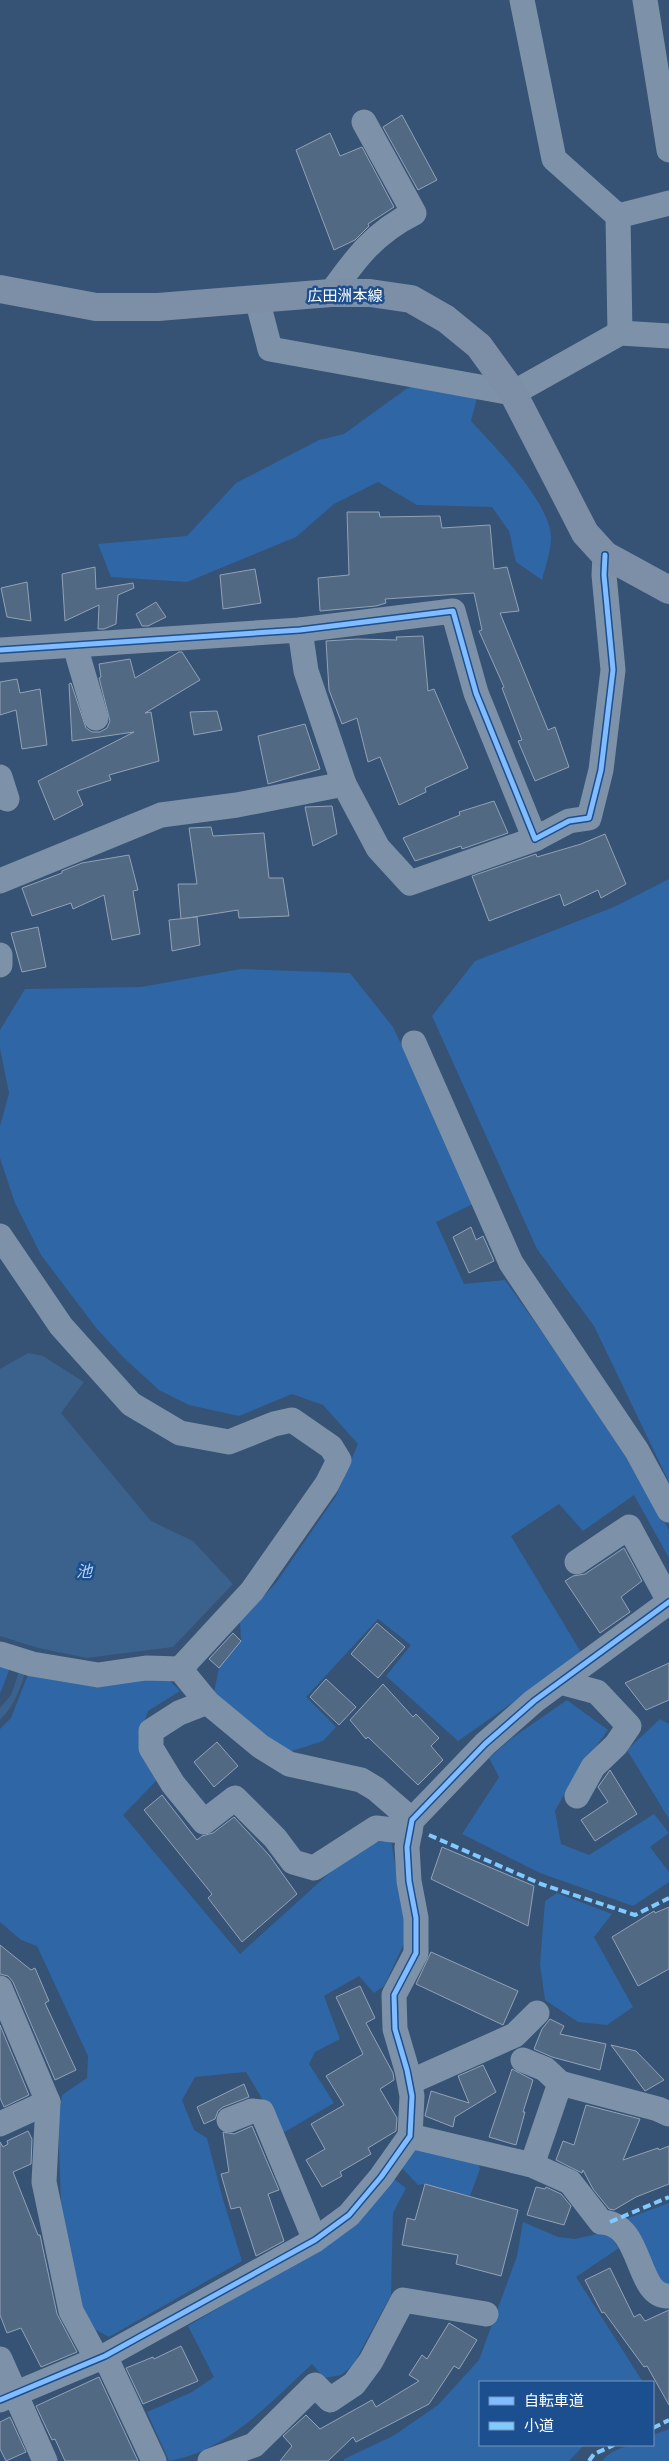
<svg xmlns="http://www.w3.org/2000/svg" width="669" height="2461" viewBox="0 0 669 2461" font-family="Inter,'Noto Sans JP',sans-serif">
	<style>
		.green { fill: #2f66a5 }
		.water { fill: #3b618d }
		.building { fill: #526984; stroke: #92a2b6 }
		.lines { fill: none; stroke-linecap: round; stroke-linejoin: round }
		.minor { stroke: #7d92a8; stroke-width: 25 }
		.major { stroke: #7d8ea7; stroke-width: 28 }
		.quiet { stroke: #80caff; stroke-width: 4; stroke-dasharray: 8 4; stroke-linecap: butt }
		.cycleway-casing { stroke: #1b4f8f; stroke-width: 8 }
		.cycleway { stroke: #80bcff; stroke-width: 5 }
		.labels { text-anchor: middle; stroke-width: 5; stroke-linejoin: round; paint-order: stroke }
		.street-label { font-size: 15px; fill: #fff; stroke: #1b4f8f }
		.water-label { font-size: 16px; font-style: italic; fill: #b5d3f5; stroke: #1b4f8f }
	</style>
	<rect width="100%" height="100%" fill="#365274"/>
	<g class="green">
		<path d="M450,374l30,12 -9,35c24,26 80,82 80,117 0,14 -6,29 -9,42l-26,-18 -7,-31 -17,-24 -75,-2 -39,-23 -44,22 -38,33 -109,45 -76,-5 -13,-33 89,-8 49,-53 83,-43 25,-6 62,-45z"/>
		<polygon points="669,879 669,1482 594,1326 537,1249 432,1016 475,961 614,907"/>
		<polygon points="241,969 350,973 393,1027 477,1202 436,1222 464,1284 505,1280 634,1462 669,1530 669,1558 634,1495 583,1531 559,1504 511,1536 582,1654 458,1741 386,1676 411,1645 378,1619 306,1697 336,1727 323,1741 289,1752 240,1718 214,1692 219,1668 241,1641 240,1621 276,1583 336,1496 358,1444 323,1405 292,1394 239,1416 189,1405 159,1390 124,1358 97,1329 41,1255 15,1203 0,1158 0,1126 9,1093 0,1048 0,1030 25,989 141,987"/>
		<polygon points="0,1664 10,1668 0,1694"/>
		<polygon points="29,1672 165,1676 180,1691 148,1711 138,1739 160,1777 123,1815 240,1954 336,1867 367,1844 391,1840 407,1937 384,1986 374,1993 359,1976 324,1996 340,2039 315,2052 309,2064 334,2103 283,2133 246,2072 195,2077 182,2100 194,2130 207,2138 222,2196 242,2261 109,2337 89,2326 75,2287 61,2202 58,2122 62,2095 87,2078 88,2056 37,1946 21,1940 0,1922 0,1729 11,1718"/>
		<polygon points="567,1700 608,1730 575,1775 555,1811 561,1844 589,1855 654,1814 669,1833 650,1847 669,1872 669,1882 633,1906 540,1873 462,1834 499,1777 489,1758 512,1738"/>
		<polygon points="660,1719 669,1724 669,1819 627,1750"/>
		<polygon points="557,1893 612,1914 594,1937 633,2007 607,2025 578,2022 545,2000 540,1964 545,1901"/>
		<polygon points="416,2145 478,2161 480,2169 470,2196 425,2184 418,2185 402,2168"/>
		<path d="M391,2177l15,11 -13,25 -2,82 -38,70 -12,10 -17,3 -12,-14c-42,39 -84,86 -143,97l-22,-49 45,-20 22,-15 -26,-51 143,-85z"/>
		<polygon points="669,2203 669,2285 654,2278 623,2220"/>
		<polygon points="523,2222 558,2237 575,2239 606,2232 619,2248 576,2277 643,2382 480,2382 480,2445 584,2445 569,2461 344,2461 344,2459 393,2436 438,2405 479,2360 517,2256"/>
		<path d="M669,2429v32h-67c14,-16 30,-16 51,-16v-10z"/>
	</g>
	<g class="water">
		<polygon points="28,1353 43,1356 84,1382 61,1413 151,1521 193,1541 233,1584 173,1647 87,1658 38,1648 0,1636 0,1369"/>
		<path d="M20,1669l6,1c-6,19 -11,35 -26,50v-12l11,-13z"/>
	</g>
	<g class="building">
		<polygon points="402,115 437,180 418,190 383,127"/>
		<polygon points="330,133 340,156 362,147 394,207 368,224 369,226 355,240 334,250 296,150"/>
		<polygon points="347,512 379,512 380,517 440,516 442,528 490,525 494,569 507,567 519,611 500,613 548,730 555,727 569,767 535,781 518,741 522,740 502,688 504,687 479,631 482,630 474,593 385,599 386,603 376,606 320,611 318,578 349,575"/>
		<polygon points="95,567 96,589 133,583 134,588 118,595 116,624 104,629 98,629 99,605 65,621 62,574"/>
		<polygon points="255,569 261,603 223,609 220,575"/>
		<polygon points="27,582 31,621 7,617 1,588"/>
		<polygon points="156,602 166,617 148,626 142,626 136,614"/>
		<polygon points="423,636 428,691 434,689 468,768 425,788 426,792 399,805 380,757 368,762 357,718 342,724 329,690 326,641 357,639 397,640 396,637"/>
		<polygon points="179,652 182,652 200,680 145,713 151,712 159,761 109,775 111,780 77,791 83,805 54,820 38,781 134,732 72,741 69,684 71,683 86,728 92,732 100,732 107,728 110,721 99,678 101,677 99,664 130,659 135,678"/>
		<polygon points="17,679 20,693 40,689 47,745 22,749 16,710 0,715 0,682"/>
		<polygon points="217,711 222,730 194,735 190,712"/>
		<polygon points="305,724 320,769 268,784 258,736"/>
		<polygon points="494,801 508,833 462,849 461,846 415,861 403,838 460,815 459,812"/>
		<polygon points="332,806 337,834 313,846 305,807"/>
		<polygon points="211,827 213,836 264,833 269,878 283,878 289,916 239,918 238,910 181,919 178,884 197,884 189,828"/>
		<polygon points="605,834 626,884 601,898 598,890 564,906 560,894 489,921 472,876 536,854 537,857 581,844"/>
		<polygon points="129,855 138,890 133,891 140,934 112,940 104,895 73,909 71,903 32,916 22,888 62,873 62,871 82,863"/>
		<polygon points="197,917 200,945 172,951 169,920"/>
		<polygon points="38,927 46,967 22,972 11,933"/>
		<polygon points="471,1227 476,1240 483,1236 494,1261 469,1273 453,1237"/>
		<polygon points="624,1548 642,1581 621,1597 630,1612 600,1633 565,1581 573,1576 585,1574"/>
		<polygon points="377,1623 405,1647 378,1678 351,1654"/>
		<polygon points="233,1633 241,1641 219,1668 209,1659"/>
		<polygon points="669,1663 669,1700 646,1710 625,1683"/>
		<polygon points="326,1679 356,1707 339,1725 310,1697"/>
		<polygon points="383,1684 413,1717 416,1714 439,1738 431,1746 443,1760 418,1785 368,1737 366,1739 350,1720"/>
		<polygon points="217,1742 238,1766 214,1787 194,1762"/>
		<polygon points="610,1770 637,1814 595,1841 581,1820 608,1802 598,1787"/>
		<polygon points="162,1795 197,1840 202,1836 213,1833 234,1817 269,1855 297,1894 242,1942 208,1898 212,1894 144,1810"/>
		<polygon points="442,1847 534,1886 528,1926 431,1879"/>
		<polygon points="669,1907 669,1969 638,1986 612,1937 654,1911 655,1913"/>
		<polygon points="0,1945 31,1970 35,1968 49,2001 45,2003 76,2070 55,2080 13,1982 8,1976 0,1974"/>
		<polygon points="431,1952 518,1991 503,2025 416,1984"/>
		<polygon points="360,1986 375,2018 366,2023 393,2073 394,2080 380,2089 397,2118 396,2131 368,2148 371,2154 340,2172 342,2176 322,2187 306,2160 325,2149 311,2124 344,2105 326,2076 363,2054 336,1997"/>
		<polygon points="550,2019 564,2026 560,2034 606,2044 600,2070 552,2057 534,2049 542,2029"/>
		<polygon points="0,2025 29,2095 4,2107 0,2098"/>
		<polygon points="611,2045 636,2051 664,2080 645,2091"/>
		<polygon points="483,2065 496,2092 455,2117 453,2127 425,2116 431,2091 469,2103 458,2076"/>
		<polygon points="512,2069 533,2080 523,2112 525,2112 516,2145 489,2137"/>
		<polygon points="244,2084 249,2097 223,2107 218,2111 215,2119 204,2124 197,2107"/>
		<polygon points="586,2105 640,2119 623,2160 658,2148 659,2150 669,2146 669,2184 636,2197 614,2210 609,2209 593,2189 583,2170 582,2173 556,2160 563,2141 574,2145"/>
		<polygon points="252,2126 279,2190 268,2194 284,2241 256,2256 240,2207 231,2209 221,2174 229,2172 223,2132 234,2134"/>
		<polygon points="28,2131 32,2139 31,2164 13,2172 38,2235 40,2235 57,2314 77,2352 41,2367 21,2328 7,2333 0,2315 0,2142 3,2147 8,2144 7,2141"/>
		<polygon points="425,2184 518,2210 501,2276 456,2264 458,2255 402,2245 407,2218 415,2220"/>
		<polygon points="536,2187 545,2189 546,2187 561,2194 571,2206 564,2225 527,2215"/>
		<polygon points="610,2268 634,2317 640,2314 645,2321 669,2310 669,2405 647,2366 644,2367 604,2312 602,2313 585,2280"/>
		<polygon points="449,2323 477,2340 459,2369 454,2366 429,2404 356,2442 353,2437 328,2461 280,2461 292,2446 283,2436 306,2415 320,2429 372,2400 376,2407 419,2381 409,2375 422,2355 427,2359"/>
		<polygon points="181,2346 198,2381 143,2404 126,2368 153,2357 154,2359"/>
		<polygon points="99,2377 138,2461 65,2461 55,2439 52,2440 36,2406"/>
		<polygon points="10,2417 26,2452 6,2461 0,2449 0,2422"/>
	</g>
	<g class="lines">
		<g class="minor">
			<polyline points="522,0 554,159 618,216 620,333"/>
			<polyline points="645,0 669,150"/>
			<polyline points="618,216 669,203"/>
			<path d="M331,293c25,-35 43,-60 83,-80l-50,-91"/>
			<polyline points="257,299 270,349 513,393 620,333 669,336"/>
			<polyline points="300,630 306,671 344,784 378,848 410,883 535,839"/>
			<polyline points="75,646 96,718"/>
			<polyline points="0,650 300,630 453,611 476,693 535,839 569,821 589,818 601,770 613,670 604,575 605,555"/>
			<polyline points="0,777 7,799"/>
			<polyline points="0,881 161,815 237,805 344,784"/>
			<polyline points="0,955 0,965"/>
			<polyline points="414,1043 511,1263 637,1451 669,1510"/>
			<polyline points="0,1236 61,1326 131,1404 180,1433 229,1442 274,1424 292,1420 331,1447 339,1460 327,1484 252,1591 180,1669"/>
			<polyline points="577,1562 629,1527 669,1601"/>
			<polyline points="0,1654 32,1664 98,1675 146,1668 180,1669 207,1702 260,1746 289,1764 361,1780 376,1789 412,1820"/>
			<polyline points="560,1682 597,1692 629,1726 616,1745 593,1767 577,1796"/>
			<polyline points="207,1702 179,1713 151,1731 151,1748 173,1784 204,1822 235,1798 275,1838 293,1862 314,1868 376,1828 410,1832"/>
			<polyline points="0,1988 48,2102 44,2182 71,2311 97,2359"/>
			<polyline points="523,2060 545,2069 560,2083 532,2165"/>
			<polyline points="410,2082 515,2035 537,2013"/>
			<polyline points="560,2083 658,2109 669,2114"/>
			<polyline points="229,2120 252,2111 262,2112 315,2240"/>
			<polyline points="0,2124 48,2102"/>
			<path d="M410,2136l122,29 38,17 31,40c43,1 34,76 68,74"/>
			<polyline points="105,2356 154,2461"/>
			<polyline points="0,2359 45,2461"/>
			<polyline points="0,2400 105,2356 315,2240 349,2215 381,2177 410,2136 412,2096 407,2070 395,2029 394,1995 416,1953 416,1918 409,1881 407,1847 412,1820 485,1744 534,1701 669,1602"/>
			<polyline points="210,2461 254,2445 315,2385 330,2400 354,2384 371,2361 403,2300 486,2314"/>
		</g>
		<polyline class="major" points="0,289 96,307 158,307 331,293 370,293 411,299 446,319 479,346 513,393 585,533 605,555 669,590"/>
		<g class="quiet">
			<polyline points="429,1835 541,1884 635,1915 669,1898"/>
			<polyline points="610,2222 669,2197"/>
			<polyline points="653,2428 669,2420"/>
			<polyline points="589,2461 594,2454 614,2445"/>
		</g>
		<defs>
			<g id="cycleway">
				<polyline points="0,650 300,630 453,611 476,693 535,839 569,821 589,818 601,770 613,670 604,575 605,555"/>
				<polyline points="0,2400 105,2356 315,2240 349,2215 381,2177 410,2136 412,2096 407,2070 395,2029 394,1995 416,1953 416,1918 409,1881 407,1847 412,1820 485,1744 534,1701 669,1602"/>
			</g>
		</defs>
		<use href="#cycleway" class="cycleway-casing"/>
		<use href="#cycleway" class="cycleway"/>
	</g>
	<g class="labels">
		<g class="street-label">
			<text x="345" y="301">広田洲本線</text>
		</g>
		<g class="water-label">
			<text x="84" y="1577">池</text>
		</g>
	</g>
	<rect x="479" y="2381" width="175" height="65" fill="#1b4f8f" stroke="#7695bc"/>
	<rect x="489" y="2397" width="25" height="8" fill="#80bcff" stroke="#7695bc"/>
	<text x="524" y="2406" font-size="15" fill="#ffffff">自転車道</text>
	<rect x="489" y="2422" width="25" height="8" fill="#80caff" stroke="#7695bc"/>
	<text x="524" y="2431" font-size="15" fill="#ffffff">小道</text>
</svg>
